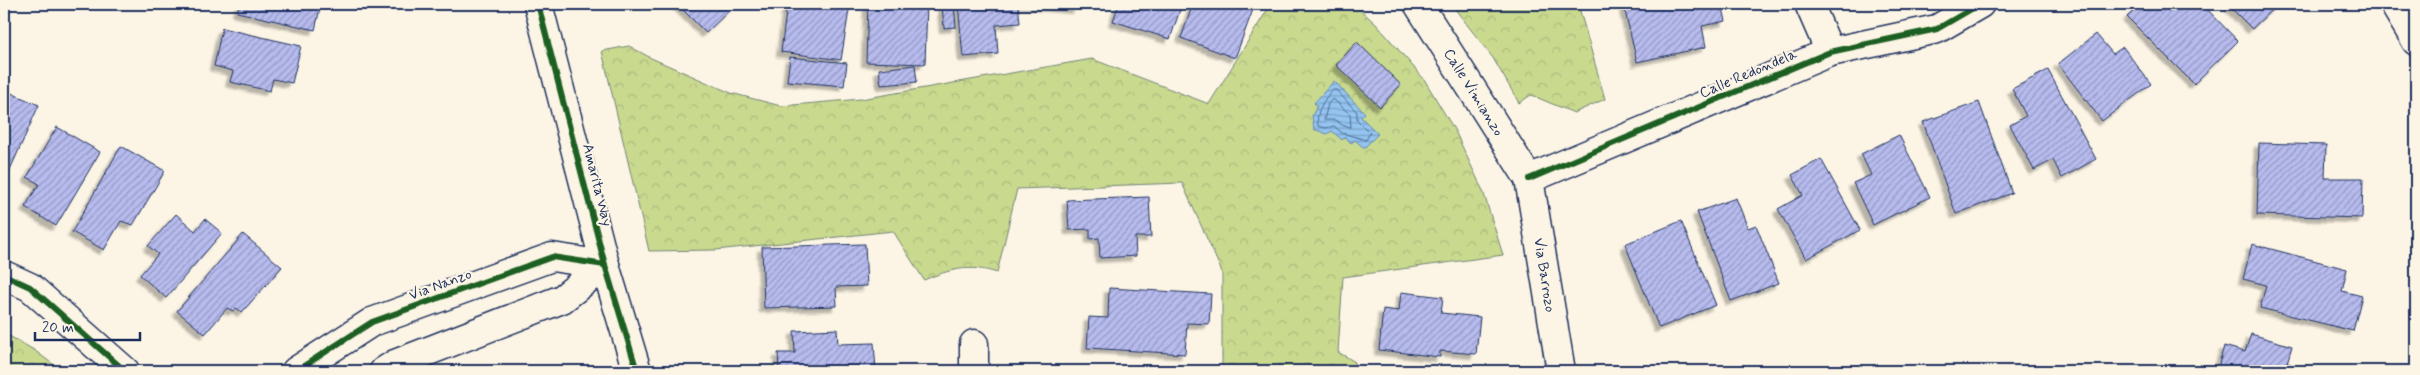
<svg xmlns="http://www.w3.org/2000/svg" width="2420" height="375" viewBox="0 0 2420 375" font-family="Mynerve,sans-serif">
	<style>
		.forest { fill: url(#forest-crowns); stroke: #728476 }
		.water { fill: url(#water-rules); stroke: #6488b5 }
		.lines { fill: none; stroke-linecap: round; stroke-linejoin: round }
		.shore { stroke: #4b6b98; stroke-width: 1 }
		.building { fill: url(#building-hatch); stroke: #1b2f5e; filter: url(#shadow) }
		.minor-casing { stroke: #1b2f5e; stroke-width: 31 }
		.tertiary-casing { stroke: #1b2f5e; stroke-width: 31 }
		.minor { stroke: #fcf5e5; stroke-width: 28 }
		.tertiary { stroke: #fcf5e5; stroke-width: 28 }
		.cycleway-casing { stroke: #fcf5e5; stroke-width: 9 }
		.cycleway { stroke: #1b5e20; stroke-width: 6 }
		.labels { text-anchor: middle; stroke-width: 4.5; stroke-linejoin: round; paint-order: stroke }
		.street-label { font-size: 15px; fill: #1b2f5e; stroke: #fcf5e5 }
	</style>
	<defs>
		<pattern id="forest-crowns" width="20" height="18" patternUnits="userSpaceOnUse" patternTransform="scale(1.25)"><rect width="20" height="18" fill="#c9d98e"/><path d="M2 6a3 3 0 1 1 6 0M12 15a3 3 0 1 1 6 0" fill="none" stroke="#acbb7d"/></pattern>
		<pattern id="water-rules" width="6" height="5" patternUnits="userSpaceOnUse" patternTransform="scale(1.25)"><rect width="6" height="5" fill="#94c4ef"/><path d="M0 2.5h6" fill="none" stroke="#78a0c5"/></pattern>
		<pattern id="building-hatch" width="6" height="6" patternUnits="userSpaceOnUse" patternTransform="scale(1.25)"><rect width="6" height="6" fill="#b7bbed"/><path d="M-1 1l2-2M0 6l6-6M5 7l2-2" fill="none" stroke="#9498c3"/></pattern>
		<filter id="shadow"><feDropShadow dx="-4.5" dy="4.5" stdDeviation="1" flood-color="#0004"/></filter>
	</defs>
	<rect width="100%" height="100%" fill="#fcf5e5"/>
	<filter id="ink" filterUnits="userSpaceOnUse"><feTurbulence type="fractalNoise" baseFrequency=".02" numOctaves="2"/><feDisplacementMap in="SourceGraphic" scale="10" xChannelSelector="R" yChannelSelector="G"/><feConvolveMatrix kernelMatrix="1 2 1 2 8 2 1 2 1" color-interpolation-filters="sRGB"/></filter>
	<g filter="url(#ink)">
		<g class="forest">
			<path d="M1271,4h83l23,21 47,54 31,52 28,60 20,64 -160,22 -5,75 17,10 -3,9h-130v-99l-40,-89 -165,6 -20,84c-27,-9 -47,-4 -73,7l-31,-49 -177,19 -67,1 -47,-200 27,-5 22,12 80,35 50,13 80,-7 231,-40 117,45z"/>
			<polygon points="1451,4 1578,4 1605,99 1574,113 1531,95 1519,103 1493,58"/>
			<polygon points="4,333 34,350 62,371 4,371"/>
		</g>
		<polygon class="water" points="1334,81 1365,113 1361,117 1378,134 1364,148 1355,140 1351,143 1345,137 1342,140 1332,131 1327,134 1314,129 1312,116 1317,106 1314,103"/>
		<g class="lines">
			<g class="shore">
				<path d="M1332,90h4l21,22v8l13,13 -4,7 -24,-7 -8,-7 -8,2 -8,-2c-3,-14 6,-26 14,-36z"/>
				<polygon points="1333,99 1350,114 1351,127 1344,126 1335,120 1324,120 1328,104"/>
			</g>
		</g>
		<g class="building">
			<polygon points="239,4 321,4 315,30 237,12"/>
			<polygon points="677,4 736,4 706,33"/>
			<polygon points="787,4 850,4 841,60 781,52"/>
			<polygon points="868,4 927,4 925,64 866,62"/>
			<polygon points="942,4 954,4 956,27 944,28"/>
			<polygon points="958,4 1018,4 1020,23 996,25 998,54 963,57"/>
			<polygon points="1023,4 1078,4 1077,9"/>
			<polygon points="1119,4 1182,4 1170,39 1113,21"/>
			<polygon points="1193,4 1255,4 1235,58 1181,38"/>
			<polygon points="1639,4 1722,4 1726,21 1702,26 1706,47 1637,62 1624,7"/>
			<polygon points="2141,4 2202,4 2238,41 2194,84 2127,17"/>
			<polygon points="2227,4 2278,4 2252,29"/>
			<polygon points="222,28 301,46 292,83 273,79 270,91 230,82 233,71 214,66"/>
			<polygon points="2096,34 2113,54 2123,47 2151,84 2102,121 2058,64"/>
			<polygon points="1357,42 1401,85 1380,107 1336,65"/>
			<polygon points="790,57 847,63 844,86 787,81"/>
			<polygon points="915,65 917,82 881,85 879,69"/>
			<polygon points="2048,70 2096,159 2062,178 2053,160 2034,170 2010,125 2026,116 2012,89"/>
			<polygon points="4,90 39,105 4,183"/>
			<polygon points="1979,102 2012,193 1956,214 1923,122"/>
			<polygon points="57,127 100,152 56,226 25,207 39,184 27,177"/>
			<polygon points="1899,135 1930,197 1873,225 1853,183 1871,175 1861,154"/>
			<polygon points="2259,143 2326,145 2325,178 2363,178 2362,218 2257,215"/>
			<polygon points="121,146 165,171 133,225 121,221 104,250 72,232"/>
			<polygon points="1821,159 1860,230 1806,259 1778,209 1803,195 1792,175"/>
			<polygon points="1149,197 1151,237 1135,237 1136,256 1100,258 1099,238 1090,239 1090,229 1069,230 1067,200"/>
			<polygon points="1736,198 1748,228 1756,225 1779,283 1731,301 1697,212"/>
			<polygon points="176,214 195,231 205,219 222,233 166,298 140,275 158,254 148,246"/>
			<polygon points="1681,221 1716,305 1659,328 1625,244"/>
			<polygon points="243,234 282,267 242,312 236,308 233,311 227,308 205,334 177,311"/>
			<polygon points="865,244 867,286 836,287 837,306 764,308 762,247"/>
			<polygon points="2252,244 2347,269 2342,291 2362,296 2353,331 2260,308 2266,285 2243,279"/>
			<polygon points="1109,288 1211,294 1209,324 1187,323 1185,354 1087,348 1089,317 1108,318"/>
			<polygon points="1401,292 1443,297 1441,313 1480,317 1476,354 1440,351 1440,357 1379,350 1383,309 1399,311"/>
			<polygon points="837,329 838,344 874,343 876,371 779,371 778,353 795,353 794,331"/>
			<polygon points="2251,334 2292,346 2287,363 2317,371 2217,371 2224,346 2245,352"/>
		</g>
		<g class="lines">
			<defs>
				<g id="minor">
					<polyline points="1418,4 1529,179 1561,371"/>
					<polyline points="1809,4 1830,52"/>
					<polyline points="2394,4 2416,41"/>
					<polyline points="1529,179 1830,52 1937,29 1980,4"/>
					<polyline points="4,275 30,287 125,371"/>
					<polyline points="296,371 372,322 552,257 605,265"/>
					<polyline points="384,371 395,364 562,299 605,265"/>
					<polyline points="974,371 974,344"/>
				</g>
				<polyline id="tertiary" points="538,4 605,265 637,371"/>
			</defs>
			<use href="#minor" class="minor-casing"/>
			<use href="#tertiary" class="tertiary-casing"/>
			<use href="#minor" class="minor"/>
			<use href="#tertiary" class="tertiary"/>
			<defs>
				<g id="cycleway">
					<polyline points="538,4 605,265 637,371"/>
					<polyline points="1529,179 1830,52 1937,29 1980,4"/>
					<polyline points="4,275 30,287 125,371"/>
					<polyline points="296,371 372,322 552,257 605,265"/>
				</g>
			</defs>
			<use href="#cycleway" class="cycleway-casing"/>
			<use href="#cycleway" class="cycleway"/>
		</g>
	</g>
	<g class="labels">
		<g class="street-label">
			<text transform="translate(1748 73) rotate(-23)" y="5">Calle Redondela</text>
			<text transform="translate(1474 92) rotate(58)" y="5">Calle Vimianzo</text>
			<text transform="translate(598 185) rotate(76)" y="5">Amarita Way</text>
			<text transform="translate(1545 275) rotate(81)" y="5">Via Barrozo</text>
			<text transform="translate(440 284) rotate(-20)" y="5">Via Nanzo</text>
		</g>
	</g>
	<rect width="2420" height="375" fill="none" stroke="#fcf5e5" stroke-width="20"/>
	<rect x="10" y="10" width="2400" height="355" fill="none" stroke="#1b2f5e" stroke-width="2" filter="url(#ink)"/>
	<path d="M35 332v8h105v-8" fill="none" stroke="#1b2f5e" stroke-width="2.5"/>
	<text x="42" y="332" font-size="15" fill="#1b2f5e" stroke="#fcf5e5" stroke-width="4" paint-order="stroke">20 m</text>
</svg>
